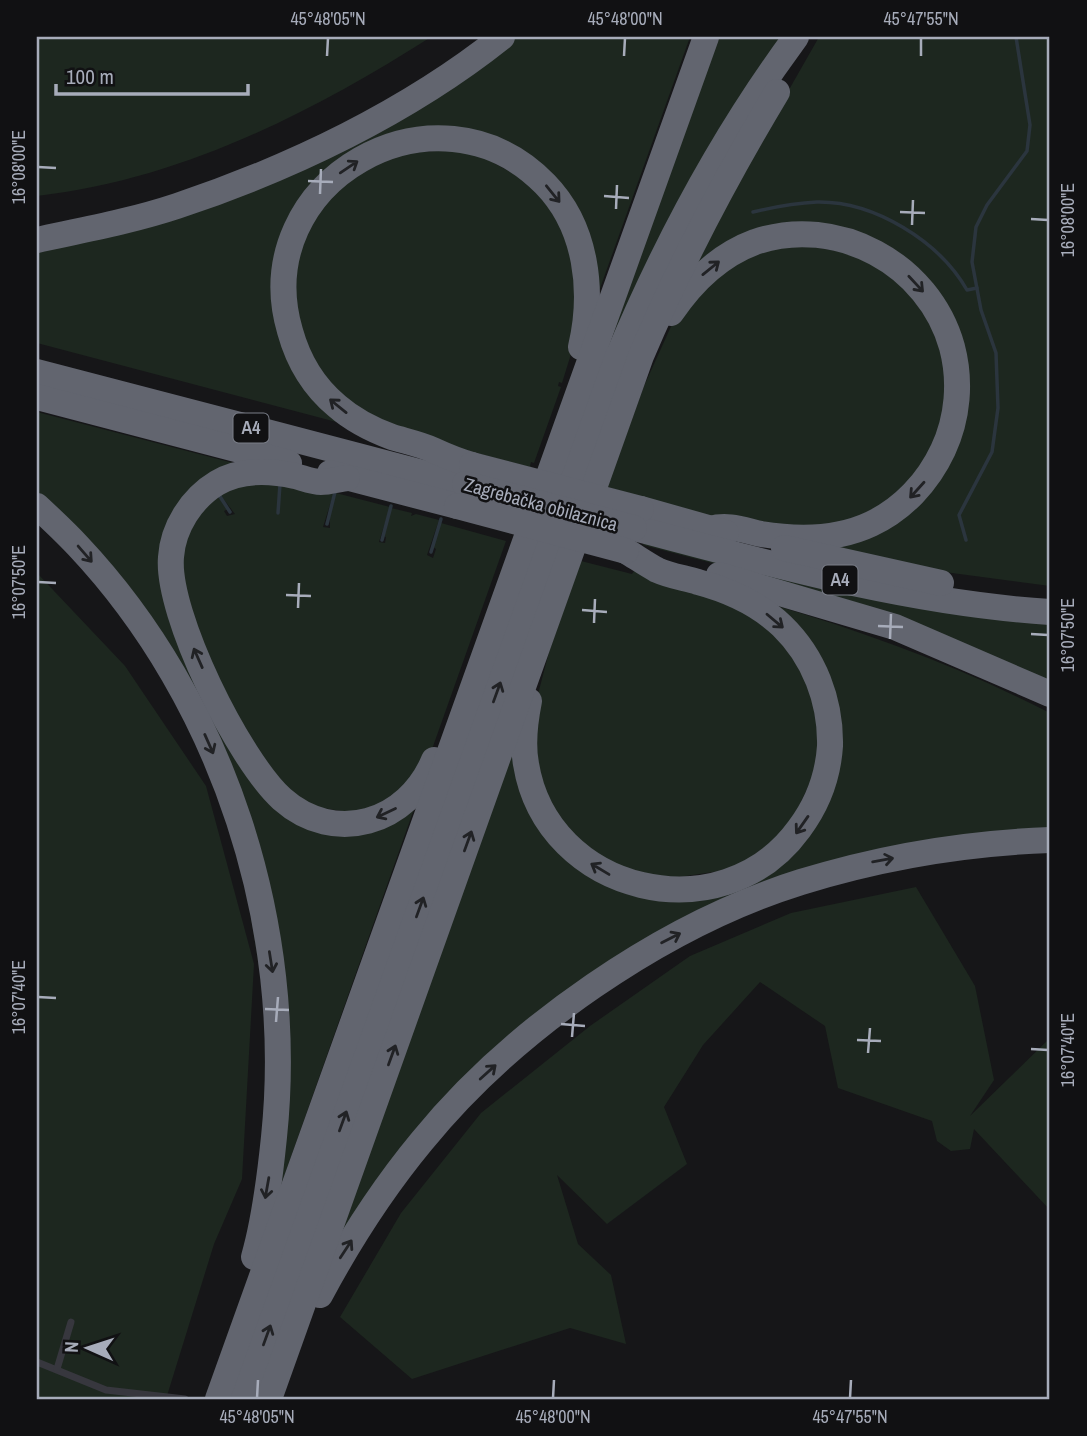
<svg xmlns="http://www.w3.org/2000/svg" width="1087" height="1436" viewBox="0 0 1087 1436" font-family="'Archivo Narrow',sans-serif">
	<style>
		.green { fill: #1d271f }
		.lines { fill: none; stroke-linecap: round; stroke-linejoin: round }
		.stream { stroke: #2b353e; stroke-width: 3.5 }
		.lane { stroke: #37373e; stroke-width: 7 }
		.highway { stroke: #62656f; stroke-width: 26 }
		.highway-bridge { stroke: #62656f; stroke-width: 26 }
		.oneway { stroke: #212225 }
		.ticks { fill: none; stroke: #a7acba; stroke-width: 2.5 }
		.labels { text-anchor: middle; stroke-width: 5; stroke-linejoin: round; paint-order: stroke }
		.shield { fill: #111113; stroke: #7a7e88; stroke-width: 2 }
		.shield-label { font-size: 18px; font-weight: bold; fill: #a7acba }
		.street-label { font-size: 19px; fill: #a7acba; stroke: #111113 }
		.neatline { fill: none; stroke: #a7acba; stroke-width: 2.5 }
		.ticks-label { font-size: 18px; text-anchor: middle; fill: #a7acba }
	</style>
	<rect width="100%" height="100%" fill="#161618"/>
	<g class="green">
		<path d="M37,37h394c-120,76 -251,143 -394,159z"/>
		<polygon points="514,37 690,37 598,294 591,249 479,136 335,166 275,293 344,424 37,343 37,247 194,207"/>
		<polygon points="715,37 784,37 593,393"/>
		<polygon points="819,37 1050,37 1050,586 937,571 826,550 944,472 959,334 847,230 694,269 714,221"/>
		<polygon points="468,149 536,186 574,250 576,338 562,383 559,382 558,386 561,387 534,463 531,462 530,466 533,468 394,431 330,389 295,320 297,252 327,197 390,154"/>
		<polygon points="794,243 867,257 918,297 946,361 947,407 925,466 873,513 813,530 714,517 607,487 644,386 673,322 737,260"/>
		<polygon points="37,412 241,465 219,474 162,574 292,818 414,809 274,1205 284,1123 227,768 37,495"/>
		<polygon points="280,480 280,488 282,480 334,492 323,527 330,528 330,513 336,493 390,507 379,542 385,543 386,537 383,536 391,508 412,513 411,516 416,514 439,520 427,555 433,558 436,549 433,547 441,523 506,541 431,752 418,779 362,814 302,805 252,748 184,604 180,545 216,492 228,509 224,511 227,516 235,514 218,492 221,489"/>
		<polygon points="645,540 1050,620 1050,684 758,575 643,545"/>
		<polygon points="581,561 632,574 634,571 711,594 766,625 802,665 819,713 819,763 787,832 734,869 658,880 601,860 557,819 536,772 536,702 549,652"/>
		<polygon points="37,573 125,666 206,786 254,964 242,1179 214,1244 166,1399 37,1399"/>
		<path d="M774,605c96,29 186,62 276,108v120l-201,27 -271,127 -249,267 182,-514 8,35 105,115 142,-19 73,-128z"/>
		<polygon points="916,887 975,986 994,1080 970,1116 1050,1038 1050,1210 974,1129 970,1149 951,1151 937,1141 932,1121 838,1088 825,1026 760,982 703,1045 664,1107 687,1164 607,1224 557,1175 578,1244 611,1275 626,1344 570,1328 412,1379 340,1317 401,1213 481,1113 590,1026 690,956 791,913"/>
	</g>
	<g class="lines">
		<g class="stream">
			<path d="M753,212c21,-5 42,-9 64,-10 57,-1 122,39 150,88l10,-2"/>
			<polyline points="219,495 230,512"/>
			<polyline points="278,513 280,484"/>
			<polyline points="327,524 335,492"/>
			<polyline points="382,540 391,506"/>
			<polyline points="966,540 959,515 992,452 998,408 996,353 981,310 972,262 976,227 987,205 1027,151 1030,125 1016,37"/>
			<polyline points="431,552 441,519"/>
		</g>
		<g class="lane">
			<polyline points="37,1362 106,1390 185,1399"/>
			<polyline points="57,1369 71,1322"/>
		</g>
		<g class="highway">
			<path d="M37,240c46,-10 95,-19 140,-34 114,-38 231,-94 325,-169"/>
			<path d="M671,313c21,-31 49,-58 84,-71 82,-28 174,22 197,105 9,34 6,71 -9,103 -15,32 -40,59 -72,74 -34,16 -73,16 -110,10 -18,-4 -33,-10 -51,-5"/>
			<polyline points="37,372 465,484"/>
			<polyline points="37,397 289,463"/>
			<path d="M472,465c-14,-4 -26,-9 -39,-15 -13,-6 -28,-9 -41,-13 -19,-7 -39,-17 -55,-31 -23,-19 -39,-46 -47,-75 -44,-150 147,-258 255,-147 42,43 49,107 36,163"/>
			<polyline points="330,473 457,506"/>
			<path d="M347,478c-8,1 -18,4 -26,4 -9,0 -18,-4 -26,-6 -27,-6 -54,-7 -78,7 -25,15 -44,44 -46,74 -5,57 68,203 111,242 53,47 126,24 152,-39"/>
			<path d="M37,506c14,13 28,26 41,40 146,155 218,381 196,591 -4,39 -9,82 -20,120"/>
			<polyline points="641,509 726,533"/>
			<path d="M634,528c137,36 274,75 416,84"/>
			<polyline points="784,548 941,583"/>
			<polyline points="719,575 895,627 1050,694"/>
			<path d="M529,701c-4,20 -7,42 -3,63 21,130 196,171 273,65 18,-24 29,-53 31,-83 1,-45 -16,-89 -48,-120 -23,-22 -54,-36 -84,-44 -13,-4 -28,-6 -41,-12 -11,-6 -21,-13 -31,-19"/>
			<path d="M320,1295c29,-54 63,-107 102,-154 91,-112 241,-216 379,-259 81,-25 165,-39 249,-42"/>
			<polyline points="218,1399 706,37"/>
			<path d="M244,1399l373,-1040c48,-115 105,-222 179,-322"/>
			<path d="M269,1399l372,-1043c39,-92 85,-179 136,-264"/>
		</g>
		<g class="highway-bridge">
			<polyline points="472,465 641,509"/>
			<polyline points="465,484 634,528"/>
			<polyline points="457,506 626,551"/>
		</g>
	</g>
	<defs><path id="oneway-shaft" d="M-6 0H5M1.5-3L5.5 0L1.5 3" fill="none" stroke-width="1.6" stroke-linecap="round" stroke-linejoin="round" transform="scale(1.75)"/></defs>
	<g class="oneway">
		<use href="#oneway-shaft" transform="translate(349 167) rotate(-34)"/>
		<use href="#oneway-shaft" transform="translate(553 194) rotate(51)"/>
		<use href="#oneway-shaft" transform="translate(711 268) rotate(-39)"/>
		<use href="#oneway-shaft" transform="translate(916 284) rotate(47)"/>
		<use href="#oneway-shaft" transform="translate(338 406) rotate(-141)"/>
		<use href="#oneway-shaft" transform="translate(917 490) rotate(132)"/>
		<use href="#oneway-shaft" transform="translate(85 554) rotate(49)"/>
		<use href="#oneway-shaft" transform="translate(775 621) rotate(40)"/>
		<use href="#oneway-shaft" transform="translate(198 658) rotate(-114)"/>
		<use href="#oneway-shaft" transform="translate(497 692) rotate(-70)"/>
		<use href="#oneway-shaft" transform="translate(209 744) rotate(66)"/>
		<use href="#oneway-shaft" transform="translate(386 813) rotate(155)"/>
		<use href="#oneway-shaft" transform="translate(802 825) rotate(125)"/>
		<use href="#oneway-shaft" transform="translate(468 841) rotate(-70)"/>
		<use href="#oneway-shaft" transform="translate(883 860) rotate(-10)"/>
		<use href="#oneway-shaft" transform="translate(600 869) rotate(-149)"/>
		<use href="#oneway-shaft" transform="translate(420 907) rotate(-70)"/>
		<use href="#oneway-shaft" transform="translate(671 938) rotate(-27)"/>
		<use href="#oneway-shaft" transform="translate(271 962) rotate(81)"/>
		<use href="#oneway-shaft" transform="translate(392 1055) rotate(-70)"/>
		<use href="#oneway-shaft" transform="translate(488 1072) rotate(-42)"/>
		<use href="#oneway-shaft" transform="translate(343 1121) rotate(-70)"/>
		<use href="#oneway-shaft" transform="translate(267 1188) rotate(100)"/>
		<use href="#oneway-shaft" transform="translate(346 1249) rotate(-57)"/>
		<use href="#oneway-shaft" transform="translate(267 1335) rotate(-70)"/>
	</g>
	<path class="ticks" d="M327,56l1,-18M624,56l1,-18M921,56v-18M38,167l18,1M308,181l25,1M320,194l1,-25M604,196l25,2M616,209l1,-24M900,212l25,1M1031,219l17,1M912,225l1,-25M38,582l18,1M286,595l25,1M298,608l1,-25M582,610l25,2M594,623l1,-24M878,626l25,1M1031,634l17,1M890,639l1,-25M38,997l18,1M265,1009l24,1M276,1022l2,-25M561,1024l24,2M572,1037l2,-24M857,1040l24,1M1031,1049l17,1M868,1053l2,-25M257,1398l1,-18M553,1398l1,-18M850,1398l1,-18"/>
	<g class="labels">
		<g class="shield">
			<rect x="233.5" y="413.5" width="35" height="29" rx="5"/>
			<rect x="822.5" y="565.5" width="35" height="29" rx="5"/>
		</g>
		<g class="shield-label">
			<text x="251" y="434">A4</text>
			<text x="840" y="586">A4</text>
		</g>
		<g class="street-label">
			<text transform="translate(541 504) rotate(15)" y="7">Zagrebačka obilaznica</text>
		</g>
	</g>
	<rect width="1087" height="1436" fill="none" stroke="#111113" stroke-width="77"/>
	<g transform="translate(88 1348) rotate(273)" stroke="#111113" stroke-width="5" paint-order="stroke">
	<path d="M0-5L12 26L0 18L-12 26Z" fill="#a7acba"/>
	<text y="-10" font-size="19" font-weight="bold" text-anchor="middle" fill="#a7acba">N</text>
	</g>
	<path d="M56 84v10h192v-10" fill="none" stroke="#a7acba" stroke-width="3.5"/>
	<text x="66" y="84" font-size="21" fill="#a7acba" stroke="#111113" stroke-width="5" paint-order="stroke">100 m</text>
	<rect x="38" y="38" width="1010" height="1360" class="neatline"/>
	<g class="ticks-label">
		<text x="328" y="25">45°48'05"N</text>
		<text x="625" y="25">45°48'00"N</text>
		<text x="921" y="25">45°47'55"N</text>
		<text transform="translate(19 167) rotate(-90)" y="6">16°08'00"E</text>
		<text transform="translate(1068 220) rotate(-90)" y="6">16°08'00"E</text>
		<text transform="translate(19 582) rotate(-90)" y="6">16°07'50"E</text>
		<text transform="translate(1068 635) rotate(-90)" y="6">16°07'50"E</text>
		<text transform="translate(19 997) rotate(-90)" y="6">16°07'40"E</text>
		<text transform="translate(1068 1050) rotate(-90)" y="6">16°07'40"E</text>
		<text x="257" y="1423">45°48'05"N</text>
		<text x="553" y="1423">45°48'00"N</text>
		<text x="850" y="1423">45°47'55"N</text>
	</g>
</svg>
